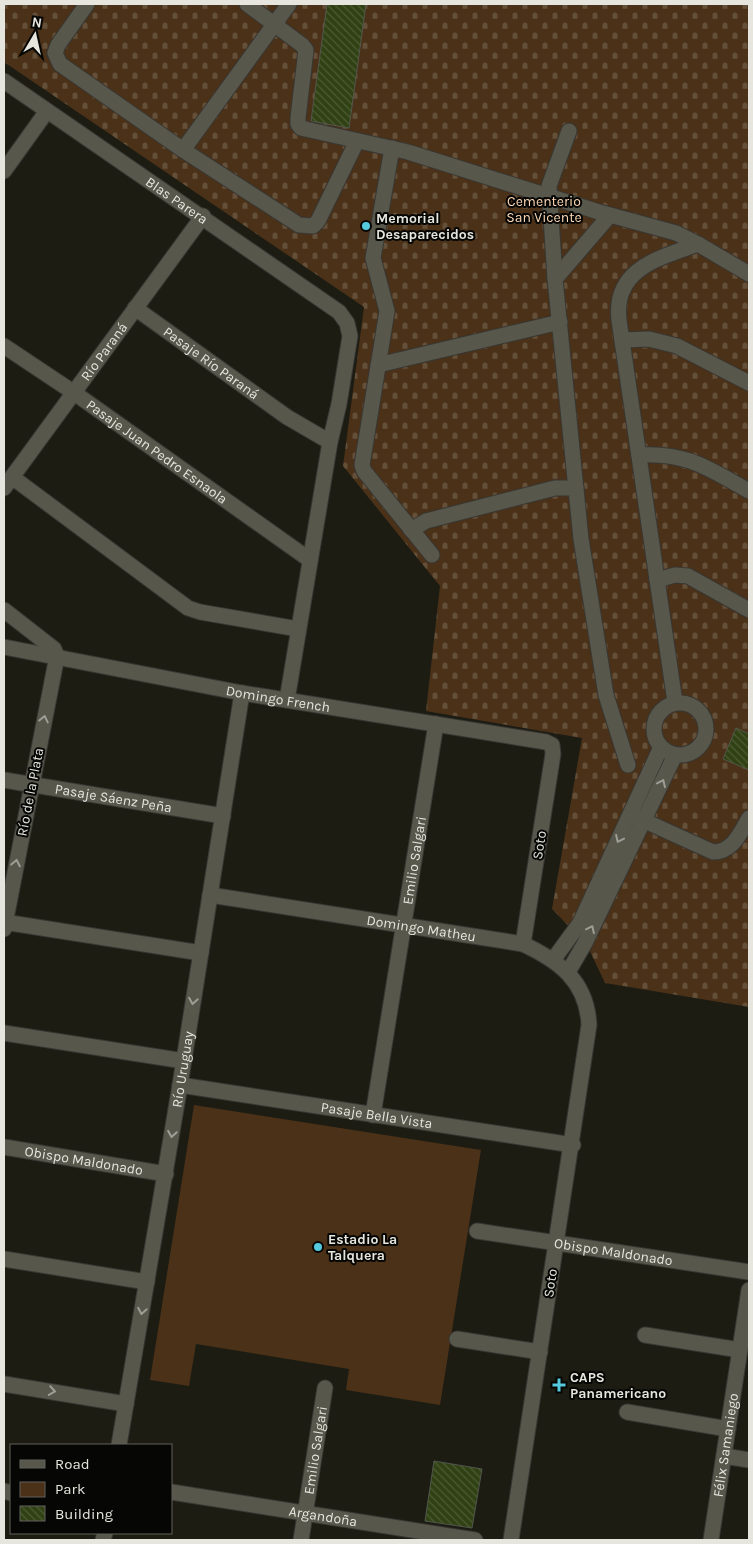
<svg xmlns="http://www.w3.org/2000/svg" width="753" height="1544" viewBox="0 0 753 1544" font-family="Karla,sans-serif">
	<style>
		.cemetery { fill: url(#cemetery-stones) }
		.green { fill: #4a3118 }
		.building { fill: url(#building-back-hatch); stroke: #52574d }
		.lines { fill: none; stroke-linecap: round; stroke-linejoin: round }
		.minor-casing { stroke: #383733; stroke-width: 17 }
		.minor { stroke: #57574c; stroke-width: 15 }
		.oneway { stroke: #9e9e96 }
		.poi-dot { fill: #55cadf; stroke: #060604; stroke-width: 2 }
		.labels { text-anchor: middle; stroke-width: 4; stroke-linejoin: round; paint-order: stroke }
		.street-label { font-size: 14px; fill: #e6e6df; stroke: #060604 }
		.park-label { font-size: 14px; fill: #fed8b6; stroke: #060604 }
		.poi-label { font-size: 14px; font-weight: bold; fill: #e6e6df; stroke: #060604; text-anchor: start }
	</style>
	<defs>
		<pattern id="cemetery-stones" width="16" height="16" patternUnits="userSpaceOnUse" patternTransform="scale(1.25)"><rect width="16" height="16" fill="#4a3118"/><path d="M2 7V4a2 2 0 0 1 4 0v3zM10 15v-3a2 2 0 0 1 4 0v3z" fill="#644f39"/></pattern>
		<pattern id="building-back-hatch" width="6" height="6" patternUnits="userSpaceOnUse" patternTransform="scale(1.25)"><rect width="6" height="6" fill="#304113"/><path d="M-1 5l2 2M0 0l6 6M5-1l2 2" fill="none" stroke="#4e5c35"/></pattern>
	</defs>
	<rect width="100%" height="100%" fill="#1c1c13"/>
	<polygon class="cemetery" points="4,4 749,4 749,1007 605,983 587,945 552,909 582,738 426,711 440,586 343,466 364,307 4,62"/>
	<polygon class="green" points="194,1105 481,1150 440,1405 346,1390 349,1369 196,1344 189,1386 150,1380"/>
	<g class="building">
		<polygon points="327,4 366,4 349,128 311,121"/>
		<polygon points="736,728 749,734 749,770 723,759"/>
		<polygon points="434,1461 482,1469 472,1528 425,1521"/>
	</g>
	<g class="lines">
		<defs>
			<g id="minor">
				<polyline points="87,4 58,45 55,53 60,64 183,150 299,225 313,226 318,221 357,141"/>
				<polyline points="247,4 302,45 306,50 298,118 298,124 301,128 408,152 599,212 676,233 698,244"/>
				<path id="s1" d="M4,81l335,231 8,11 3,13 -11,68 -9,38 -43,258"/>
				<polyline points="392,148 373,258 387,311 362,465 364,471 432,555"/>
				<polyline points="183,150 289,4"/>
				<polyline points="4,171 47,111"/>
				<polyline points="610,215 555,279 581,539 606,695 628,765"/>
				<polyline points="555,279 549,186 569,131"/>
				<path id="s2" d="M135,308l152,109 43,25"/>
				<polyline points="622,340 649,339 677,346 749,383"/>
				<path id="s3" d="M4,346l69,46 237,168"/>
				<polyline points="378,365 560,322"/>
				<path d="M639,455c48,-3 70,14 110,36"/>
				<polyline points="12,477 188,608 200,612 298,629"/>
				<path id="s4" d="M4,488l199,-272"/>
				<polyline points="411,530 426,521 555,488 576,488"/>
				<polyline points="657,580 675,575 688,576 749,610"/>
				<polyline points="4,610 54,649 57,656 4,929"/>
				<path id="s5" d="M4,647l238,46 304,49 6,3 1,9 -30,190"/>
				<path d="M675,702l-56,-382c-6,-52 41,-62 79,-76l51,30"/>
				<circle cx="680" cy="729" r="26"/>
				<path id="s6" d="M4,780l219,36"/>
				<path d="M636,817l77,35c20,0 27,-19 36,-34"/>
				<path id="s7" d="M210,895l313,49c36,17 64,37 66,81l-78,515"/>
				<polyline points="4,922 201,953"/>
				<polyline points="553,960 580,923 661,747"/>
				<polyline points="568,972 585,943 675,755"/>
				<polyline points="4,1033 184,1061"/>
				<path id="s8" d="M180,1085l393,60"/>
				<path id="s9" d="M373,1115l63,-391"/>
				<path id="s10" d="M4,1147l162,27"/>
				<path id="s11" d="M477,1231l272,41"/>
				<polyline points="4,1259 147,1282"/>
				<polyline points="645,1335 740,1350"/>
				<polyline points="457,1339 540,1352"/>
				<polyline points="4,1384 126,1404"/>
				<polyline points="627,1412 728,1429"/>
				<path id="s12" d="M119,1445l61,-360 62,-392"/>
				<polyline points="724,1456 749,1460"/>
				<polyline points="4,1491 11,1493"/>
				<path id="s13" d="M171,1492l304,48"/>
				<polyline points="103,1540 105,1533"/>
				<path id="s14" d="M301,1540l24,-152"/>
				<path id="s15" d="M711,1540l38,-250"/>
			</g>
		</defs>
		<use href="#minor" class="minor-casing"/>
		<use href="#minor" class="minor"/>
	</g>
	<defs><path id="oneway-chevron" d="M-2-3.5L2.5 0L-2 3.5" fill="none" stroke-width="1.6" stroke-linecap="round" stroke-linejoin="round" transform="scale(1.25)"/></defs>
	<g class="oneway">
		<use href="#oneway-chevron" transform="translate(44 719) rotate(-78)"/>
		<use href="#oneway-chevron" transform="translate(662 783) rotate(-65)"/>
		<use href="#oneway-chevron" transform="translate(619 839) rotate(115)"/>
		<use href="#oneway-chevron" transform="translate(16 863) rotate(-79)"/>
		<use href="#oneway-chevron" transform="translate(591 929) rotate(-64)"/>
		<use href="#oneway-chevron" transform="translate(193 1001) rotate(99)"/>
		<use href="#oneway-chevron" transform="translate(172 1134) rotate(99)"/>
		<use href="#oneway-chevron" transform="translate(142 1311) rotate(100)"/>
		<use href="#oneway-chevron" transform="translate(52 1391) rotate(9)"/>
	</g>
	<g class="poi-dot">
		<circle cx="366" cy="226" r="5"/>
		<circle cx="318" cy="1247" r="5"/>
		<path d="M556.5 1377.5h5v5h5v5h-5v5h-5v-5h-5v-5h5z"/>
	</g>
	<g class="labels">
		<g class="street-label">
			<text dy="5" stroke="none"><textPath href="#s1" startOffset="210">Blas Parera</textPath></text>
			<text dy="5" stroke="none"><textPath href="#s4" startOffset="169">Río Paraná</textPath></text>
			<text dy="5" stroke="none"><textPath href="#s2" startOffset="94">Pasaje Río Paraná</textPath></text>
			<text dy="5" stroke="none"><textPath href="#s3" startOffset="186">Pasaje Juan Pedro Esnaola</textPath></text>
			<text dy="5" stroke="none"><textPath href="#s5" startOffset="279">Domingo French</textPath></text>
			<text transform="translate(30 792) rotate(-79)" y="5">Río de la Plata</text>
			<text dy="5" stroke="none"><textPath href="#s6" startOffset="111">Pasaje Sáenz Peña</textPath></text>
			<text transform="translate(539 845) rotate(-81)" y="5">Soto</text>
			<text dy="5" stroke="none"><textPath href="#s9" startOffset="258">Emilio Salgari</textPath></text>
			<text dy="5" stroke="none"><textPath href="#s7" startOffset="214">Domingo Matheu</textPath></text>
			<text dy="5" stroke="none"><textPath href="#s12" startOffset="381">Río Uruguay</textPath></text>
			<text dy="5" stroke="none"><textPath href="#s8" startOffset="199">Pasaje Bella Vista</textPath></text>
			<text dy="5" stroke="none"><textPath href="#s10" startOffset="81">Obispo Maldonado</textPath></text>
			<text dy="5" stroke="none"><textPath href="#s11" startOffset="138">Obispo Maldonado</textPath></text>
			<text transform="translate(550 1283) rotate(-82)" y="5">Soto</text>
			<text dy="5" stroke="none"><textPath href="#s15" startOffset="96">Félix Samaniego</textPath></text>
			<text dy="5" stroke="none"><textPath href="#s14" startOffset="91">Emilio Salgari</textPath></text>
			<text dy="5" stroke="none"><textPath href="#s13" startOffset="154">Argandoña</textPath></text>
		</g>
		<g class="park-label">
			<text x="544" y="206">Cementerio<tspan x="544" dy="16">San Vicente</tspan></text>
		</g>
		<g class="poi-label">
			<text x="376" y="223">Memorial<tspan x="376" dy="16">Desaparecidos</tspan></text>
			<text x="328" y="1244">Estadio La<tspan x="328" dy="16">Talquera</tspan></text>
			<text x="570" y="1382">CAPS<tspan x="570" dy="16">Panamericano</tspan></text>
		</g>
	</g>
	<rect width="753" height="1544" fill="none" stroke="#e6e6df" stroke-width="10"/>
	<rect x="10" y="1444" width="162" height="90" fill="#060604" stroke="#60605c"/>
	<rect x="20" y="1460" width="25" height="8" fill="#57574c" stroke="#60605c"/>
	<text x="55" y="1469" font-size="15" fill="#e6e6df">Road</text>
	<rect x="20" y="1482" width="25" height="15" fill="#4a3118" stroke="#60605c"/>
	<text x="55" y="1494" font-size="15" fill="#e6e6df">Park</text>
	<rect x="20" y="1506" width="25" height="15" fill="url(#building-back-hatch)" stroke="#60605c"/>
	<text x="55" y="1519" font-size="15" fill="#e6e6df">Building</text>
	<g transform="translate(35 35) rotate(9)" stroke="#060604" stroke-width="4" paint-order="stroke">
	<path d="M0-4L9 19L0 12L-9 19Z" fill="#e6e6df"/>
	<text y="-8" font-size="14" font-weight="bold" text-anchor="middle" fill="#e6e6df">N</text>
	</g>
</svg>
